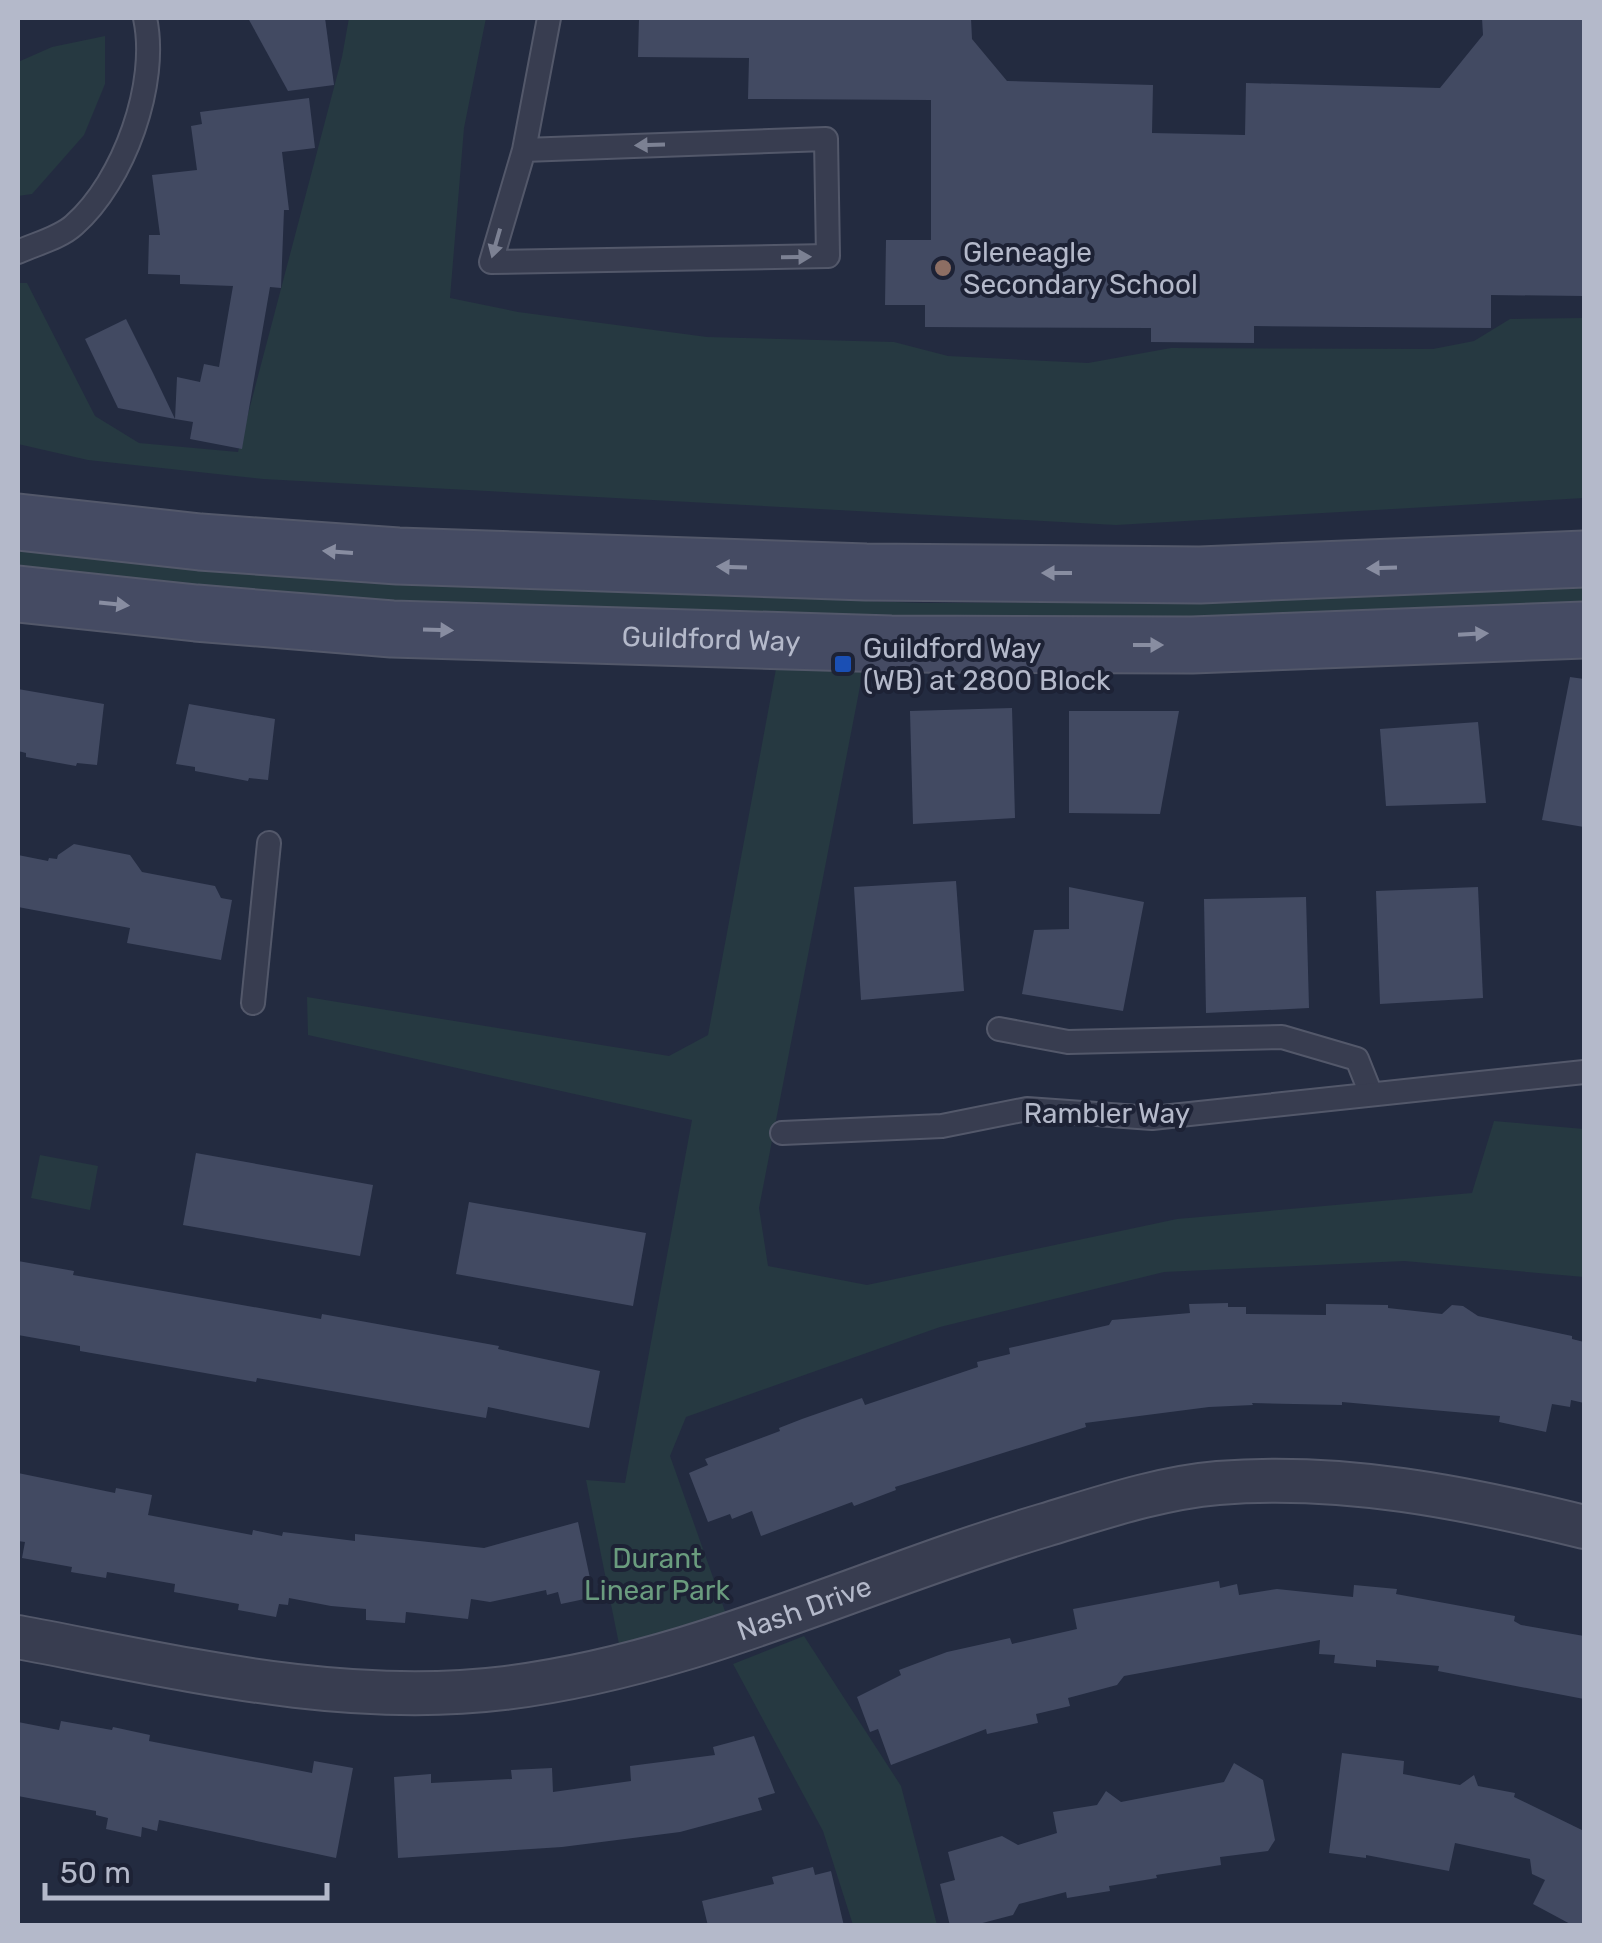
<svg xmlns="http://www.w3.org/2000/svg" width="1602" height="1943" viewBox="0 0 1602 1943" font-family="Rubik,sans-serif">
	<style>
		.green { fill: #263941 }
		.building { fill: #424a62 }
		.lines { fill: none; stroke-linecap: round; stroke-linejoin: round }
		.service-casing { stroke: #53586a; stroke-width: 26 }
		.minor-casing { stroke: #53586a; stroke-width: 46 }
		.secondary-casing { stroke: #53586a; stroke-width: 59 }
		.service { stroke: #383d50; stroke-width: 22 }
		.minor { stroke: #383d50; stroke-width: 42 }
		.secondary { stroke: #454b63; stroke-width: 55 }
		.oneway { fill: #7c8193 }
		.oneway2 { fill: #888da1 }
		.education-dot { fill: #8d6e63; stroke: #1d2235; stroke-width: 4 }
		.transit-dot { fill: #1a4fb4; stroke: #1d2235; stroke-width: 4 }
		.labels { text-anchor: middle; stroke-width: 8; stroke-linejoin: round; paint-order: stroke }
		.poi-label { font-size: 28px; fill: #b4b9ca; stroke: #1d2235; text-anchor: start }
		.street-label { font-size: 28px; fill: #b4b9ca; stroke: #1d2235 }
		.park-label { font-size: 28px; fill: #6a9c7e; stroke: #1d2235 }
	</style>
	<rect width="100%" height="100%" fill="#232b40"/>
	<g class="green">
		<polygon points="349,18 486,18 464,128 450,298 518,312 707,337 894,342 948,356 1088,363 1171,348 1433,349 1474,341 1510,319 1584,318 1584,498 1116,525 263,479 88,460 18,444 18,283 27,283 95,416 139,443 238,452 342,57"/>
		<polygon points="105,36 105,84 84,135 32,194 18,196 18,62 52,47"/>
		<polygon points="18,549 361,583 923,603 1229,601 1584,582 1584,606 1060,623 409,607 18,569"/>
		<polygon points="776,669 863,671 759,1208 768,1266 867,1285 1177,1219 1472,1193 1494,1121 1584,1129 1584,1277 1404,1261 1164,1272 940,1327 686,1417 670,1456 726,1614 620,1649 586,1480 625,1483 692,1120 308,1035 307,997 669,1056 708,1035"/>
		<polygon points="40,1155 98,1166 90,1210 31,1198"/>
		<polygon points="804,1636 901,1786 937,1925 853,1925 823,1831 733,1664"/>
	</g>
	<g class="building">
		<polygon points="248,18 325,18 334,85 288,91"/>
		<polygon points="639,18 971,18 972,39 1007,81 1153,85 1152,133 1245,135 1246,83 1440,88 1483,35 1482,18 1584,18 1584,296 1491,295 1491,328 1254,326 1254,343 1151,342 1151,328 925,327 925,305 885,305 886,240 931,240 931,100 748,99 749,58 638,57"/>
		<polygon points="309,98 315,148 282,152 289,210 284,210 281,288 270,287 242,449 190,439 193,422 175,419 177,377 200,382 204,364 219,367 233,286 180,284 180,275 148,274 149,235 160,235 152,175 197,170 191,126 202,124 200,112"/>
		<polygon points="126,319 153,373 175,419 118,408 85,339"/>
		<polygon points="1570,677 1584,679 1584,827 1542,820"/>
		<polygon points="18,689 104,704 97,765 77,763 76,766 26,757 26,753 18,751"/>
		<polygon points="189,704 275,719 268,780 249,778 248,781 195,771 195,767 176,764"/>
		<polygon points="1012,708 1015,818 913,824 910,711"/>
		<polygon points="1069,711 1179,711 1160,814 1069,813"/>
		<polygon points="1478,722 1486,803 1386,806 1380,729"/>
		<polygon points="74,844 130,855 142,872 215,886 221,898 232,900 221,960 127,943 130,928 18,907 18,855 48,861 49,858 57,859 58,855"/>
		<polygon points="956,881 964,991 861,1000 854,887"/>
		<polygon points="1069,887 1144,902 1123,1011 1022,994 1034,930 1069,929"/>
		<polygon points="1478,887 1483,998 1380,1004 1376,891"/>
		<polygon points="1306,897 1309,1008 1206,1013 1204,899"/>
		<polygon points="196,1153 373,1185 360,1256 183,1225"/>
		<polygon points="469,1202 646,1233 633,1306 456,1274"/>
		<polygon points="18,1261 74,1271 73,1275 321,1319 322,1314 499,1346 498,1349 600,1371 589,1428 488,1407 486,1418 257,1378 256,1382 80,1351 80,1346 18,1335"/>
		<polygon points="1228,1303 1228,1307 1246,1307 1246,1314 1326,1315 1326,1304 1388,1305 1388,1308 1442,1314 1452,1305 1463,1306 1478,1316 1572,1336 1572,1339 1584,1342 1584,1403 1571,1400 1570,1407 1552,1404 1546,1432 1499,1422 1500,1416 1342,1402 1342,1405 1252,1403 1253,1405 1209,1407 1085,1423 1086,1427 895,1487 896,1490 854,1506 852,1502 761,1536 752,1511 732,1519 730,1514 708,1522 689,1473 708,1465 705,1459 780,1431 779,1428 802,1419 862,1398 865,1405 978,1367 977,1362 1010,1354 1009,1348 1109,1325 1112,1320 1190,1313 1189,1304"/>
		<polygon points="18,1473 115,1493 116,1488 152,1495 148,1515 252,1535 253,1530 282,1536 283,1532 355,1541 355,1534 484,1548 578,1522 594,1597 561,1604 558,1592 547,1595 546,1590 490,1602 471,1599 468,1619 406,1612 405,1623 366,1620 366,1609 331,1606 289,1598 288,1605 279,1604 276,1617 238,1610 239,1604 174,1592 175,1584 107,1572 106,1578 71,1572 72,1567 22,1558 25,1542 18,1541"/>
		<polygon points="1219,1581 1220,1588 1237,1584 1239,1595 1277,1589 1353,1597 1354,1585 1397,1589 1396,1594 1515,1616 1514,1621 1521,1625 1584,1636 1584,1699 1438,1671 1439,1666 1376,1660 1376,1667 1334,1663 1335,1655 1319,1654 1320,1640 1124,1676 1117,1685 1068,1698 1070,1706 1036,1714 1038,1723 987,1734 986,1729 891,1765 878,1729 870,1732 857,1697 901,1675 899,1670 947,1652 1010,1638 1012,1644 1077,1629 1073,1609"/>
		<polygon points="61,1721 112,1730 113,1727 150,1735 149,1741 312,1773 314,1761 353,1768 336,1858 159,1820 157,1831 142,1827 141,1837 106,1829 108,1818 96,1815 96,1811 18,1796 18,1722 59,1730"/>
		<polygon points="754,1736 775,1793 758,1798 762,1810 680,1832 562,1847 398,1858 394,1777 431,1774 431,1783 512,1779 511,1770 552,1768 553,1792 631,1781 630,1766 715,1755 713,1747"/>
		<polygon points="1342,1753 1404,1761 1403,1774 1460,1785 1474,1775 1478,1786 1515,1793 1514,1797 1584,1831 1584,1926 1574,1926 1533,1904 1545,1880 1532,1874 1530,1859 1455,1843 1449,1871 1366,1855 1366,1858 1329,1853"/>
		<polygon points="1234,1763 1263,1780 1275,1840 1268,1851 1220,1857 1221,1865 1156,1875 1157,1878 1109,1886 1110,1891 1067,1898 1066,1892 1019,1904 1013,1915 971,1926 950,1926 940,1884 955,1880 948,1852 1002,1836 1018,1845 1057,1833 1053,1812 1097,1805 1106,1791 1121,1802 1224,1782"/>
		<polygon points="813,1867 815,1875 831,1871 844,1926 708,1926 702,1901 774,1884 772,1877"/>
	</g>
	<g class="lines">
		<defs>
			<g id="service">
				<polyline points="524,150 826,139 828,256 491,262 524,150 549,18"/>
				<path d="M18,252c17,-8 42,-14 56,-27 50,-44 85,-142 71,-207"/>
				<polyline points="253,1003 269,843"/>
				<polyline points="999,1029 1068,1042 1282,1037 1357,1059 1371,1094"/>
				<polyline points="782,1133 942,1126 1027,1109 1152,1118 1584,1072"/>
			</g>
			<g id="minor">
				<path id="s1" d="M18,1637c160,30 323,71 487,51 188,-23 360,-110 540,-163 56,-17 114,-37 173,-42 124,-10 246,14 366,44"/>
			</g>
			<g id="secondary">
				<polyline points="18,522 200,542 398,556 866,572 1200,575 1584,559"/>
				<path id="s2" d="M18,594l178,19 196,16 499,15 301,1 392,-15"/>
			</g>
		</defs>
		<use href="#service" class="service-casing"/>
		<use href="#minor" class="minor-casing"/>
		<use href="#secondary" class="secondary-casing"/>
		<use href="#service" class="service"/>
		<use href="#minor" class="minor"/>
		<use href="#secondary" class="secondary"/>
	</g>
	<defs><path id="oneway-solid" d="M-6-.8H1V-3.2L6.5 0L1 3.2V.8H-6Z" transform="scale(2.5)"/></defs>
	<g class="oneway">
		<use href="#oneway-solid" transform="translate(650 145) rotate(178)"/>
		<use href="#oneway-solid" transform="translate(496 243) rotate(106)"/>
		<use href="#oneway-solid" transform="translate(796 257) rotate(-1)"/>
	</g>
	<g class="oneway2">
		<use href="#oneway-solid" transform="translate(338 552) rotate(-176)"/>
		<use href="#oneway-solid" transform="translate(732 567) rotate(-178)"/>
		<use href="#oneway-solid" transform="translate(1382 568) rotate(178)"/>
		<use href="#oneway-solid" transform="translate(1057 573) rotate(-180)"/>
		<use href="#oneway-solid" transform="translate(114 604) rotate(6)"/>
		<use href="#oneway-solid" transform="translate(438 630) rotate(2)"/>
		<use href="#oneway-solid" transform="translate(1473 634) rotate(-3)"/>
		<use href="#oneway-solid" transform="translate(1148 645)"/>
	</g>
	<circle class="education-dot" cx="943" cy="268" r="10"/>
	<rect class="transit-dot" x="833" y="654" width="20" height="20" rx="5"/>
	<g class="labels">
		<g class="poi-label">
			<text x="963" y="262">Gleneagle<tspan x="963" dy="32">Secondary School</tspan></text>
			<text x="863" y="658">Guildford Way<tspan x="863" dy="32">(WB) at 2800 Block</tspan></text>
		</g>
		<g class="street-label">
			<text dy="10" stroke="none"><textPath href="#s2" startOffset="695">Guildford Way</textPath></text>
			<text x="1107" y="1123">Rambler Way</text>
			<text dy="10" stroke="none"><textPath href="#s1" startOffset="802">Nash Drive</textPath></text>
		</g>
		<g class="park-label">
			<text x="657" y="1568">Durant<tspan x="657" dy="32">Linear Park</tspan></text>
		</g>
	</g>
	<rect width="1602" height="1943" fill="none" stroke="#b4b9ca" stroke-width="40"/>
	<path d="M45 1883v15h282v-15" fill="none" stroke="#b4b9ca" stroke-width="5"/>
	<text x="60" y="1883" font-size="30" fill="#b4b9ca" stroke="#1d2235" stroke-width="8" paint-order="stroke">50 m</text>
</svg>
